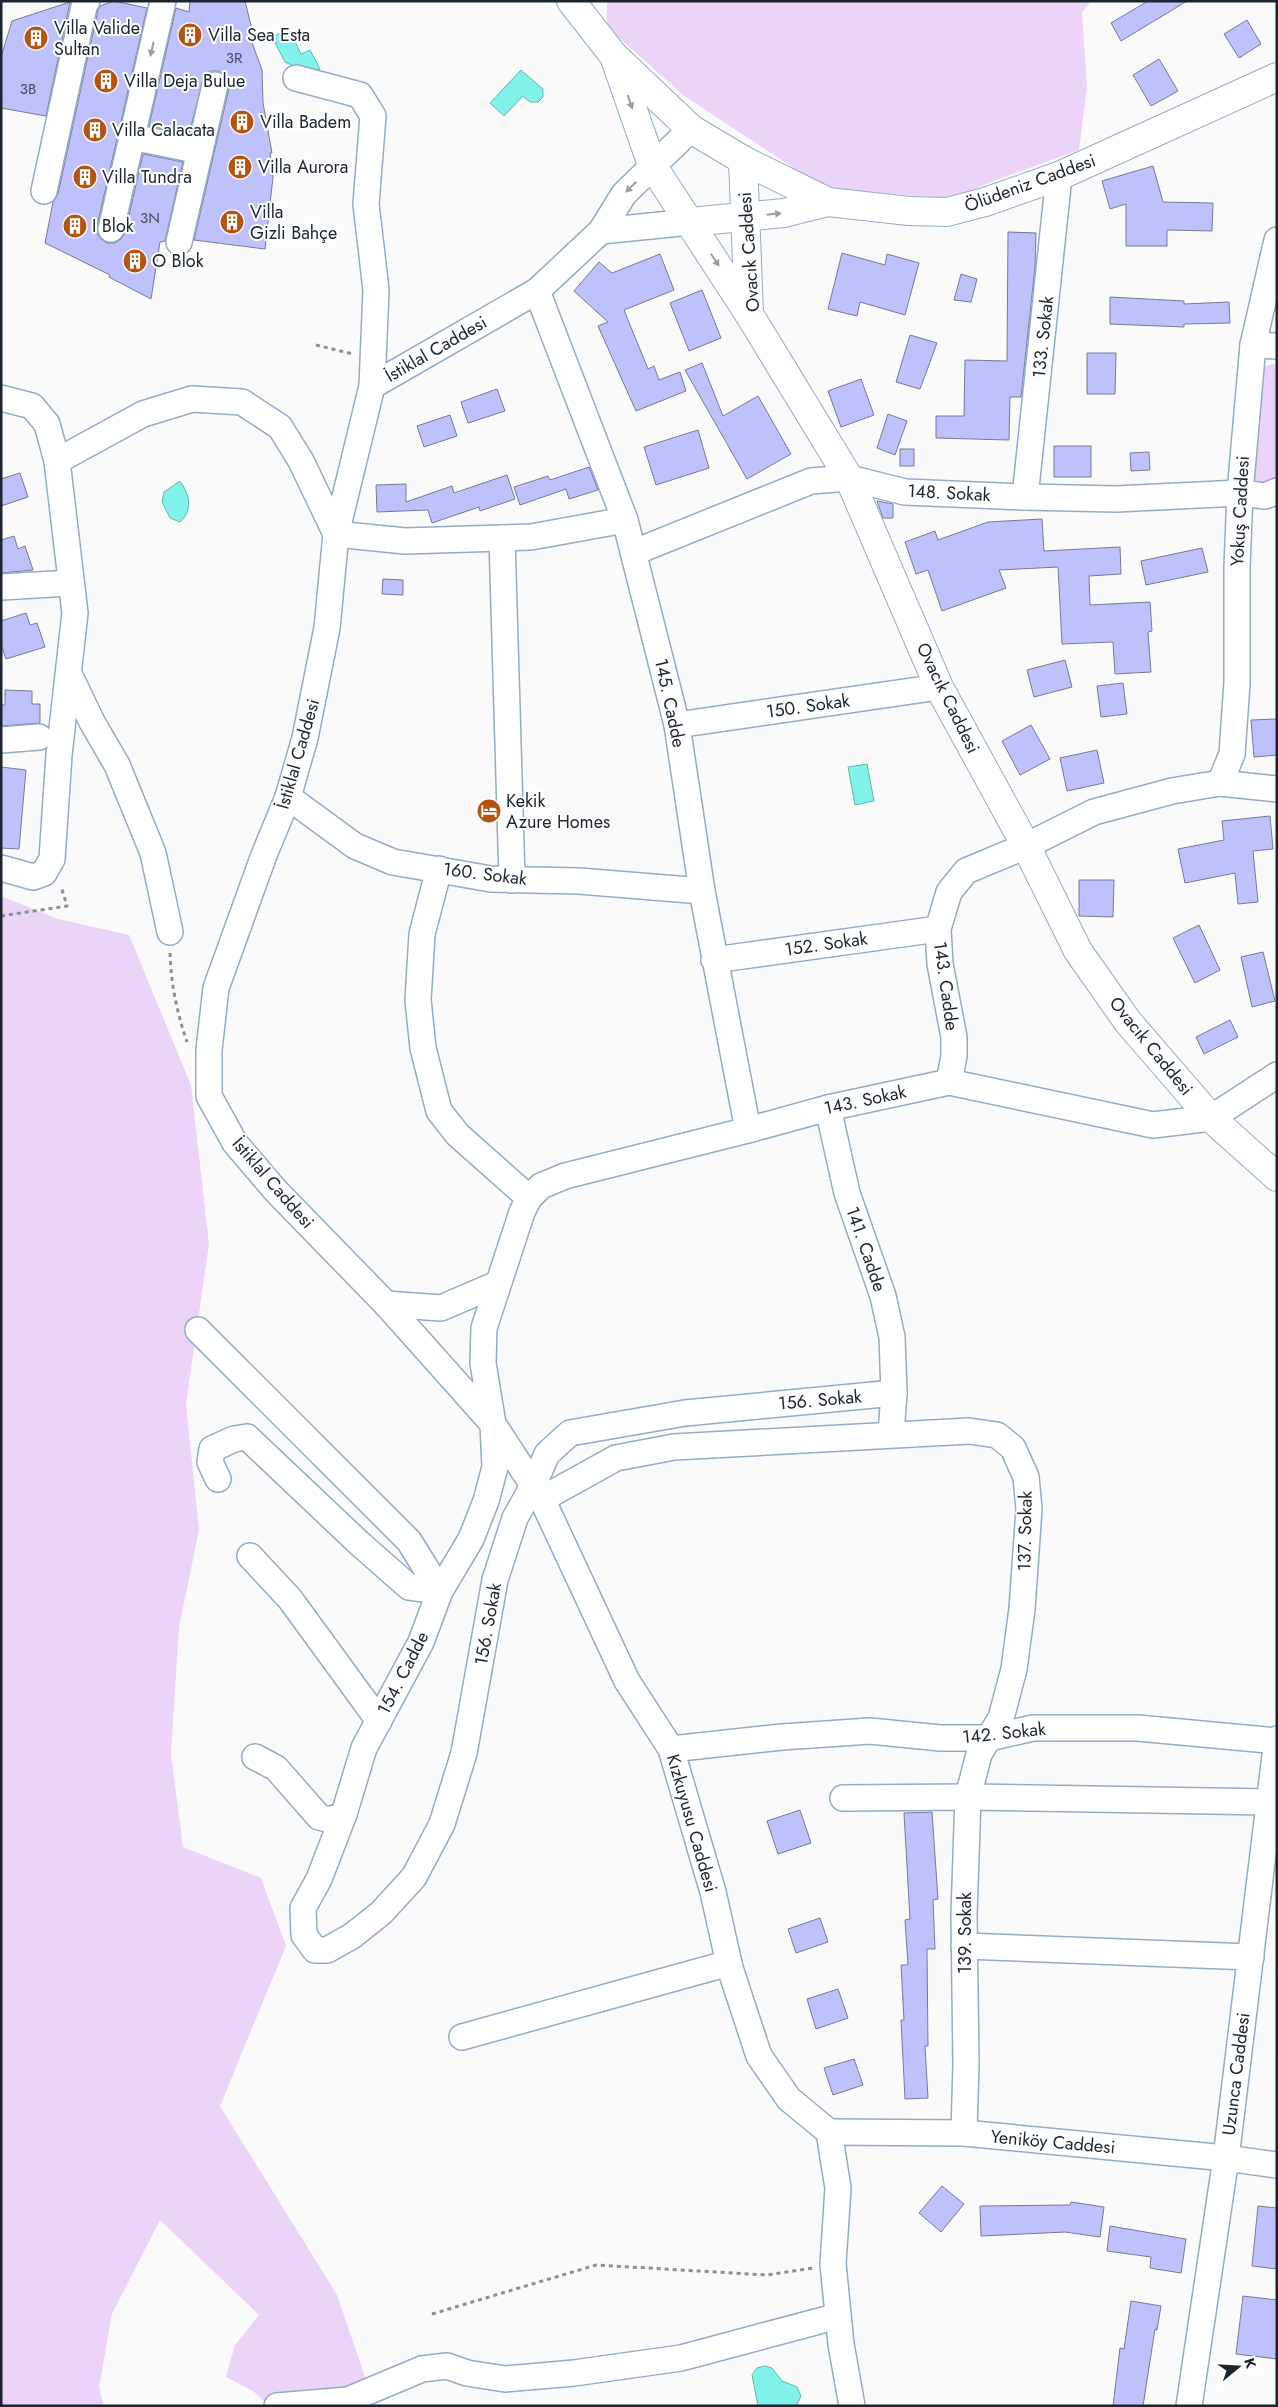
<svg xmlns="http://www.w3.org/2000/svg" width="1278" height="2407" viewBox="0 0 1278 2407" font-family="Jost,sans-serif">
	<style>
		.green { fill: #ecd4f8 }
		.water { fill: #81f2e9; stroke: #62b4b2 }
		.building { fill: #bfc1fd; stroke: #777899 }
		.lines { fill: none; stroke-linecap: round; stroke-linejoin: round }
		.minor-casing { stroke: #92acc8; stroke-width: 28 }
		.major-casing { stroke: #92acc8; stroke-width: 30 }
		.path { stroke: #8a8f95; stroke-width: 3; stroke-dasharray: 4 4; stroke-linecap: butt }
		.minor { stroke: #fff; stroke-width: 25 }
		.major { stroke: #fff; stroke-width: 28 }
		.oneway { fill: #989da2 }
		.labels { text-anchor: middle; stroke-width: 4; stroke-linejoin: round; paint-order: stroke }
		.number-label { font-size: 15px; fill: #444c63 }
		.poi-label { font-size: 18px; fill: #1b2530; stroke: #fff; text-anchor: start }
		.street-label { font-size: 18px; fill: #1b2530; stroke: #fff }
	</style>
	<rect width="100%" height="100%" fill="#fafafa"/>
	<g class="green">
		<polygon points="607,1 1091,1 1082,13 1087,88 1079,150 993,181 952,199 824,188 683,95 607,27"/>
		<polygon points="1277,363 1277,478 1260,486 1253,477 1261,367"/>
		<polygon points="1,896 58,919 129,935 191,1085 209,1244 186,1404 199,1530 179,1627 171,1754 183,1847 261,1878 286,1946 220,2106 337,2295 375,2406 270,2406 253,2391 226,2377 235,2345 259,2315 160,2220 112,2314 99,2387 104,2406 1,2406"/>
	</g>
	<g class="water">
		<polygon points="289,29 301,54 310,50 320,69 309,73 285,62 272,37"/>
		<polygon points="521,70 543,89 543,97 538,102 530,102 523,96 504,116 490,103"/>
		<path d="M180,481c9,13 14,28 0,41l-10,-4 -8,-16 2,-10z"/>
		<polygon points="867,764 874,801 855,805 848,767"/>
		<polygon points="765,2366 772,2368 782,2381 797,2387 801,2396 796,2406 758,2406 752,2375 757,2368"/>
	</g>
	<g class="building">
		<polygon points="114,1 147,8 97,226 97,233 101,239 107,243 115,243 121,239 125,233 143,154 183,162 165,241 160,242 151,299 109,277 110,275 45,243 53,202 58,194 98,10 100,6"/>
		<polygon points="190,1 245,1 255,42 251,40 262,70 263,103 272,153 270,153 273,177 265,249 194,240 229,88 229,81 225,75 218,71 210,71 204,76 189,134 149,126 176,8 189,12"/>
		<polygon points="1148,1 1187,1 1121,41 1111,23"/>
		<polygon points="70,2 46,116 1,108 1,57 12,21"/>
		<polygon points="1247,20 1261,44 1239,58 1224,34"/>
		<polygon points="1159,59 1178,91 1151,106 1133,75"/>
		<polygon points="1153,166 1163,202 1213,203 1212,231 1167,230 1167,246 1126,246 1126,204 1110,209 1102,181"/>
		<polygon points="1008,232 1036,233 1035,267 1021,397 1010,397 1009,440 936,438 936,416 964,416 965,360 1007,361"/>
		<polygon points="842,253 885,265 887,254 919,263 905,315 860,302 857,316 828,309"/>
		<polygon points="660,254 674,290 624,310 648,369 654,366 659,380 680,372 686,391 636,411 598,326 608,322 574,291 599,262 612,273"/>
		<polygon points="961,274 977,279 971,302 954,300"/>
		<polygon points="702,290 721,338 689,351 670,303"/>
		<polygon points="1110,297 1184,301 1184,304 1229,302 1230,323 1184,324 1184,327 1110,324"/>
		<polygon points="910,335 937,343 920,389 896,382"/>
		<polygon points="1087,353 1116,353 1115,394 1087,394"/>
		<polygon points="702,363 723,416 758,396 791,454 747,479 685,370"/>
		<polygon points="861,379 874,415 841,427 828,391"/>
		<polygon points="497,389 505,411 468,423 461,402"/>
		<polygon points="888,414 907,421 895,455 877,448"/>
		<polygon points="450,415 457,436 424,447 417,426"/>
		<polygon points="698,430 709,468 656,485 644,447"/>
		<rect x="1054" y="446" width="37" height="31"/>
		<rect x="900" y="449" width="14" height="17"/>
		<polygon points="1149,452 1150,470 1131,471 1130,453"/>
		<polygon points="589,467 598,490 569,499 566,489 520,505 514,487 548,476 550,480"/>
		<polygon points="20,473 28,497 1,506 1,479"/>
		<polygon points="507,475 515,499 480,511 479,507 432,523 428,510 377,512 376,485 406,484 406,502 452,486 454,493"/>
		<polygon points="877,501 893,504 893,518 883,518"/>
		<polygon points="1042,519 1044,551 1120,547 1121,574 1089,576 1090,605 1150,602 1152,631 1148,632 1151,672 1115,674 1113,642 1062,644 1058,567 999,570 1006,588 942,611 928,570 916,574 905,542 935,531 938,540 988,522"/>
		<polygon points="14,536 18,549 25,546 33,570 1,573 1,540"/>
		<polygon points="1202,548 1208,572 1146,585 1141,561"/>
		<polygon points="383,579 403,580 403,595 382,594"/>
		<polygon points="26,613 30,625 37,623 45,647 6,659 1,644 1,621"/>
		<polygon points="1065,660 1072,687 1034,697 1027,670"/>
		<polygon points="1123,683 1127,714 1101,717 1097,686"/>
		<polygon points="5,690 32,691 32,704 40,704 40,723 1,726 1,705 5,705"/>
		<polygon points="1277,719 1277,755 1254,757 1251,720"/>
		<polygon points="1031,725 1050,759 1020,775 1002,741"/>
		<polygon points="1097,750 1104,783 1067,791 1060,758"/>
		<polygon points="1,767 26,770 19,849 1,848"/>
		<polygon points="1270,816 1273,849 1253,851 1258,902 1238,904 1235,873 1185,883 1178,849 1224,840 1222,821"/>
		<polygon points="1079,880 1114,880 1113,917 1079,916"/>
		<polygon points="1199,925 1220,970 1195,983 1173,938"/>
		<polygon points="1263,952 1275,1001 1252,1007 1241,957"/>
		<polygon points="1230,1020 1238,1037 1204,1054 1196,1037"/>
		<polygon points="800,1810 811,1843 778,1854 767,1821"/>
		<polygon points="932,1812 938,1899 933,1900 935,1949 927,1949 928,2046 925,2046 928,2098 905,2099 901,2020 904,2020 901,1965 908,1965 905,1920 910,1919 904,1813"/>
		<polygon points="820,1918 828,1942 796,1953 788,1929"/>
		<polygon points="838,1989 848,2018 816,2029 807,1999"/>
		<polygon points="854,2059 863,2085 833,2095 824,2068"/>
		<polygon points="942,2186 964,2204 941,2232 919,2213"/>
		<polygon points="1071,2202 1104,2207 1100,2237 1065,2232 981,2236 980,2206 1070,2205"/>
		<polygon points="1258,2206 1277,2208 1277,2269 1252,2266"/>
		<polygon points="1110,2226 1186,2239 1181,2273 1150,2268 1151,2257 1107,2251"/>
		<polygon points="1243,2296 1277,2300 1277,2359 1236,2354"/>
		<polygon points="1131,2301 1161,2306 1157,2330 1155,2329 1143,2406 1113,2406 1120,2348 1124,2349"/>
	</g>
	<g class="lines">
		<defs>
			<g id="minor">
				<polyline points="296,78 360,95 373,116 366,204 376,290 372,386"/>
				<polyline points="132,137 200,151"/>
				<polyline points="44,191 85,2 87,1"/>
				<polyline points="111,229 163,1"/>
				<polyline points="601,231 690,222"/>
				<polyline points="179,242 215,85"/>
				<polyline points="537,291 625,520 677,725 702,891 748,1130"/>
				<polyline points="1253,345 1277,346"/>
				<polyline points="1,398 32,406 47,424 57,461 75,613 59,755 52,859 44,873 33,877 1,868"/>
				<polyline points="57,461 143,414 192,399 242,402 280,427 301,461 336,534 405,541 531,537 625,520"/>
				<polyline points="1025,497 1059,176"/>
				<polyline points="502,538 512,880"/>
				<polyline points="635,552 811,481 849,478 905,492 1025,497 1116,499 1240,493 1265,496 1277,491"/>
				<polyline points="1,587 71,583"/>
				<polyline points="69,674 92,722 117,765 153,853 170,932"/>
				<polyline points="677,725 939,687"/>
				<polyline points="1,740 39,737"/>
				<polyline points="1220,783 1232,754 1237,683 1237,568 1240,493 1253,345 1277,240"/>
				<polyline points="288,797 355,846 393,862 491,879 579,881 702,891"/>
				<polyline points="439,869 422,934 418,1000 423,1048 439,1111 458,1135 529,1198"/>
				<polyline points="714,960 938,929"/>
				<polyline points="949,1082 954,1056 954,1037 940,964 938,929 949,892 966,871 1026,846 1094,812 1172,791 1220,783 1277,789"/>
				<polyline points="828,1108 847,1193 883,1296 892,1337 894,1393 891,1434"/>
				<polyline points="386,1304 441,1308 497,1284"/>
				<polyline points="198,1330 409,1541 440,1591"/>
				<polyline points="218,1479 210,1462 212,1449 234,1439 247,1437 359,1543 409,1587 440,1591"/>
				<polyline points="542,1499 616,1458 674,1447 969,1431 997,1435 1013,1448 1026,1477 1029,1509 1022,1609 1014,1669 1001,1718 979,1754 968,1797 964,1915 966,2064 964,2133"/>
				<polyline points="250,1556 290,1599 379,1721"/>
				<polyline points="671,1749 782,1737 870,1731 940,1738 989,1738 1033,1728 1138,1728 1277,1741"/>
				<polyline points="255,1757 276,1768 319,1817 331,1820 344,1814 364,1748 421,1642 440,1591 471,1539 486,1501 495,1467 493,1424 386,1304 276,1191 235,1143 209,1096 209,1050 216,988 264,855 288,797 305,738 327,628 336,534 372,386 537,291 601,231 624,194 691,129"/>
				<polyline points="843,1798 968,1797 1269,1802"/>
				<polyline points="344,1814 319,1879 303,1908 304,1935 315,1950 327,1950 352,1936 381,1913 414,1877 442,1824 464,1753 495,1580 515,1518 533,1486 547,1454 570,1433 685,1413 894,1393"/>
				<polyline points="964,1946 1251,1957"/>
				<polyline points="462,2037 729,1963"/>
				<polyline points="829,2132 964,2133 1226,2158 1277,2165"/>
				<polyline points="277,2406 348,2400 422,2369 447,2366 467,2373 505,2379 574,2373 681,2358 838,2316"/>
				<polyline points="852,2406 841,2344 833,2264 838,2188 829,2132 789,2099 759,2056 730,1968 713,1892 671,1749 627,1681 542,1499 493,1424 483,1363 484,1328 522,1212 529,1198 541,1186 565,1176 748,1130 828,1108 949,1082 1153,1125 1211,1118 1277,1075"/>
				<polyline points="1189,2406 1226,2158 1277,1739"/>
			</g>
			<g id="major">
				<polyline points="571,1 614,56 691,129 743,160 828,202 909,211 947,212 985,202 1059,176 1277,77"/>
				<polyline points="614,56 652,165 749,314 849,478 939,687 1026,846 1078,951 1128,1022 1211,1118 1277,1177"/>
				<polyline points="743,160 749,314"/>
				<polyline points="690,222 784,213 828,202"/>
			</g>
		</defs>
		<use href="#minor" class="minor-casing"/>
		<use href="#major" class="major-casing"/>
		<g class="path">
			<polyline points="316,345 353,354"/>
			<polyline points="1,916 67,906 61,886"/>
			<path d="M170,953c1,31 7,60 17,89"/>
			<polyline points="432,2314 596,2265 767,2275 813,2268"/>
		</g>
		<use href="#minor" class="minor"/>
		<use href="#major" class="major"/>
	</g>
	<defs><path id="oneway-solid" d="M-6-.8H1V-3.2L6.5 0L1 3.2V.8H-6Z" transform="scale(1.25)"/></defs>
	<g class="oneway">
		<use href="#oneway-solid" transform="translate(152 49) rotate(103)"/>
		<use href="#oneway-solid" transform="translate(630 102) rotate(71)"/>
		<use href="#oneway-solid" transform="translate(631 187) rotate(135)"/>
		<use href="#oneway-solid" transform="translate(774 214) rotate(-6)"/>
		<use href="#oneway-solid" transform="translate(715 260) rotate(57)"/>
	</g>
	<defs>
		<symbol id="building-disc" viewBox="-11 -11 22 22"><circle r="9.5" fill="#b45410" stroke="#fff"/><path d="M-4-6H4V6H1V3H-1V6H-4ZM-2.5-4.3h1.7v1.8h-1.7ZM.8-4.3h1.7v1.8H.8ZM-2.5-1h1.7V.8h-1.7ZM.8-1h1.7V.8H.8Z" fill="#fff"/></symbol>
		<symbol id="hotel-disc" viewBox="-11 -11 22 22"><circle r="9.5" fill="#b45410" stroke="#fff"/><path d="M-6-4.5h1.5V1H6V5H4.5V3h-9V5H-6ZM-4 0a1.8 1.8 0 1 1 3.6 0ZM.5 0V-2.5h3Q6-2.5 6 0Z" fill="#fff"/></symbol>
	</defs>
	<g fill-rule="evenodd">
		<use href="#building-disc" x="176" y="21" width="28" height="28"/>
		<use href="#building-disc" x="22" y="24" width="28" height="28"/>
		<use href="#building-disc" x="92" y="67" width="28" height="28"/>
		<use href="#building-disc" x="228" y="108" width="28" height="28"/>
		<use href="#building-disc" x="81" y="116" width="28" height="28"/>
		<use href="#building-disc" x="226" y="153" width="28" height="28"/>
		<use href="#building-disc" x="71" y="163" width="28" height="28"/>
		<use href="#building-disc" x="218" y="208" width="28" height="28"/>
		<use href="#building-disc" x="61" y="212" width="28" height="28"/>
		<use href="#building-disc" x="121" y="247" width="28" height="28"/>
		<use href="#hotel-disc" x="475" y="797" width="28" height="28"/>
	</g>
	<g class="labels">
		<g class="number-label">
			<text x="234" y="63">3R</text>
			<text x="28" y="94">3B</text>
			<text x="150" y="223">3N</text>
		</g>
		<g class="poi-label">
			<text x="54" y="34">Villa Valide<tspan x="54" dy="21">Sultan</tspan></text>
			<text x="208" y="41">Villa Sea Esta</text>
			<text x="124" y="87">Villa Deja Bulue</text>
			<text x="260" y="128">Villa Badem</text>
			<text x="112" y="136">Villa Calacata</text>
			<text x="258" y="173">Villa Aurora</text>
			<text x="102" y="183">Villa Tundra</text>
			<text x="250" y="218">Villa<tspan x="250" dy="21">Gizli Bahçe</tspan></text>
			<text x="92" y="232">I Blok</text>
			<text x="152" y="267">O Blok</text>
			<text x="506" y="807">Kekik<tspan x="506" dy="21">Azure Homes</tspan></text>
		</g>
		<g class="street-label">
			<text transform="translate(1030 183) rotate(-20)" y="6">Ölüdeniz Caddesi</text>
			<text transform="translate(749 252) rotate(-94)" y="6">Ovacık Caddesi</text>
			<text transform="translate(1043 337) rotate(-84)" y="6">133. Sokak</text>
			<text transform="translate(436 349) rotate(-30)" y="6">İstiklal Caddesi</text>
			<text transform="translate(949 493) rotate(3)" y="6">148. Sokak</text>
			<text transform="translate(1240 511) rotate(-87)" y="6">Yokuş Caddesi</text>
			<text transform="translate(948 698) rotate(64)" y="6">Ovacık Caddesi</text>
			<text transform="translate(670 703) rotate(78)" y="6">145. Cadde</text>
			<text transform="translate(808 706) rotate(-8)" y="6">150. Sokak</text>
			<text transform="translate(298 754) rotate(-74)" y="6">İstiklal Caddesi</text>
			<text transform="translate(485 874) rotate(7)" y="6">160. Sokak</text>
			<text transform="translate(826 944) rotate(-8)" y="6">152. Sokak</text>
			<text transform="translate(946 986) rotate(82)" y="6">143. Cadde</text>
			<text transform="translate(1151 1046) rotate(51)" y="6">Ovacık Caddesi</text>
			<text transform="translate(865 1100) rotate(-12)" y="6">143. Sokak</text>
			<text transform="translate(273 1183) rotate(49)" y="6">İstiklal Caddesi</text>
			<text transform="translate(866 1249) rotate(71)" y="6">141. Cadde</text>
			<text transform="translate(820 1400) rotate(-5)" y="6">156. Sokak</text>
			<text transform="translate(1025 1531) rotate(-89)" y="6">137. Sokak</text>
			<text transform="translate(488 1624) rotate(-80)" y="6">156. Sokak</text>
			<text transform="translate(403 1673) rotate(-63)" y="6">154. Cadde</text>
			<text transform="translate(1004 1733) rotate(-6)" y="6">142. Sokak</text>
			<text transform="translate(692 1823) rotate(74)" y="6">Kızkuyusu Caddesi</text>
			<text transform="translate(965 1933) rotate(-90)" y="6">139. Sokak</text>
			<text transform="translate(1236 2074) rotate(-83)" y="6">Uzunca Caddesi</text>
			<text transform="translate(1053 2142) rotate(5)" y="6">Yeniköy Caddesi</text>
		</g>
	</g>
	<rect width="1278" height="2407" fill="none" stroke="#1b2530" stroke-width="5"/>
	<g transform="translate(1238 2367) rotate(72)" stroke="#ffffff" stroke-width="4" paint-order="stroke">
	<path d="M0-4L9 19L0 12L-9 19Z" fill="#1b2530"/>
	<text y="-8" font-size="14" font-weight="bold" text-anchor="middle" fill="#1b2530">K</text>
	</g>
</svg>
